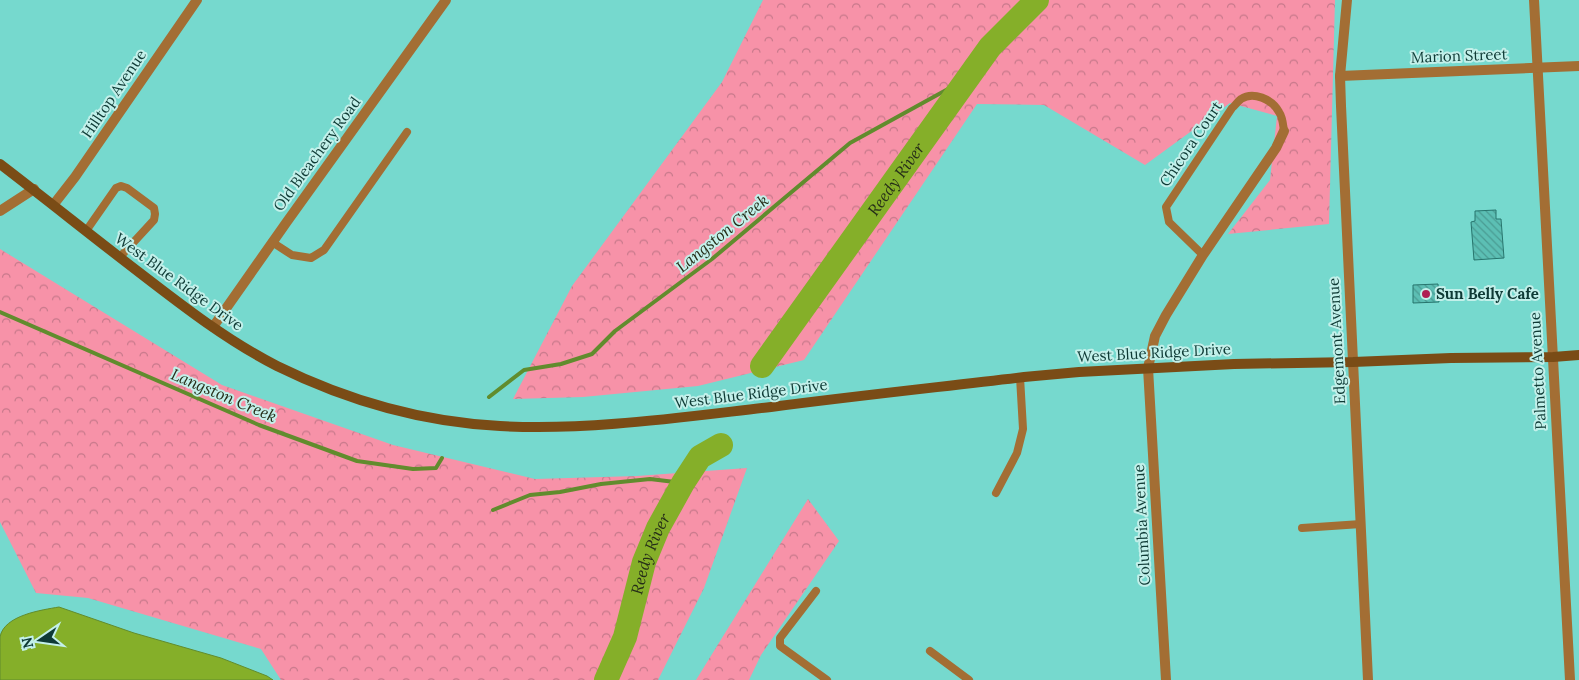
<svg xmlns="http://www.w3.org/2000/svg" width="1579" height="680" viewBox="0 0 1579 680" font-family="Lora,serif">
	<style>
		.forest { fill: url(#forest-crowns) }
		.water { fill: #85af29; stroke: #618c2d }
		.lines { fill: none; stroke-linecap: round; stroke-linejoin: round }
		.stream { stroke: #618c2d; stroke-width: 4 }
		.river { stroke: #85af29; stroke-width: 24 }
		.building { fill: url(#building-back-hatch); stroke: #27756d }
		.service { stroke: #a36e34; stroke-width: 8 }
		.minor { stroke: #a36e34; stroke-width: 10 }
		.secondary { stroke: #7a4c16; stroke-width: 10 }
		.poi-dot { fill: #af1e53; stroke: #c3f0ea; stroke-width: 2 }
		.labels { text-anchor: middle; stroke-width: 4; stroke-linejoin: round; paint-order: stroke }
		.street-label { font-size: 15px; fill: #0e3a35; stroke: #c3f0ea }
		.poi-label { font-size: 15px; font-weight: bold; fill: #0e3a35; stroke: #c3f0ea; text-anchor: start }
		.water-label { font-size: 16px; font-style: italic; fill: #252d18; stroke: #c3f0ea }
	</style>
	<defs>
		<pattern id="forest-crowns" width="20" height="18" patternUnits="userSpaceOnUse" patternTransform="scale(1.25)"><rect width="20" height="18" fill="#f792a8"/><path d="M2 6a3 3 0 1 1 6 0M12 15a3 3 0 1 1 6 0" fill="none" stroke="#c6788a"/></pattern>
		<pattern id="building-back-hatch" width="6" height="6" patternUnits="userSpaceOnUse" patternTransform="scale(1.25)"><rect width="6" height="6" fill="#5cbfb4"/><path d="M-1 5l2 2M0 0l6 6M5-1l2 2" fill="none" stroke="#4a9c93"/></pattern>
	</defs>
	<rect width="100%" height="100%" fill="#76d9ce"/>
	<g class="forest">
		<polygon points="763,0 1335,0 1329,224 1228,234 1270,180 1277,116 1230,103 1145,165 1044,105 977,104 804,360 698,386 583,397 513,399 572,286 722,82"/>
		<polygon points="0,249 222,385 393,445 535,479 637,476 747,468 704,588 658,680 281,680 261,649 88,598 36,593 0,522"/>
		<polygon points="808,499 839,541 761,655 749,680 696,680"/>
	</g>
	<path class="water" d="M59,607l75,26 87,25 46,18 6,4h-273c0,-14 0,-30 0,-43 4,-22 42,-27 59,-30z"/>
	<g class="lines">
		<g class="stream">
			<polyline points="0,312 259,425 357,461 413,469 436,468 442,458"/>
			<polyline points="489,397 524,370 561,364 592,354 615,331 712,259 850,143 968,78"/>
			<polyline points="493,510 530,495 560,492 601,484 650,479 683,483"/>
		</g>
		<g class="river">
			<path id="s1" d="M762,366l228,-319 47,-47"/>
			<path id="s2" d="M606,680l19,-43 19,-75 14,-34 25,-45 17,-26 21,-12"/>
		</g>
	</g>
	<g class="building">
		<polygon points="1496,210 1496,219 1501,219 1504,258 1474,260 1471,222 1475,221 1475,211"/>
		<polygon points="1438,284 1439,302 1413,303 1413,285"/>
	</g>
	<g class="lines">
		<g class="service">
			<polyline points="86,231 116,188 121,186 127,188 154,208 155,214 154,220 120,257"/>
			<polyline points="272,242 292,255 311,258 324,250 407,132"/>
			<path d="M1203,255l-34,-33 -3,-15 66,-99c3,-2 5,-6 9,-9 12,-8 31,0 38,13 4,6 4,13 5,19"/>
			<polyline points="996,493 1017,453 1023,429 1020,377"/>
			<polyline points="1302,528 1361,524"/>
			<polyline points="816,591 780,638 780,646 827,680"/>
			<polyline points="930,651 969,680"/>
		</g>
		<g class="minor">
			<polyline points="1347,0 1340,76 1341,106 1368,680"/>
			<polyline points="1534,0 1570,680"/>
			<polyline points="1340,76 1579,66"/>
			<polyline points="54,204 75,177 197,0"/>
			<polyline points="0,211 34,189"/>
			<polyline points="213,327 286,223 446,0"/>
			<polyline points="1166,680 1148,368 1155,336 1166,315 1203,255 1276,148 1284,131"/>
		</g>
		<path class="secondary" d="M0,164c47,36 93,73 140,109 44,34 88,68 137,93 69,34 146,56 223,60 88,5 183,-9 271,-19 84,-11 169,-20 253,-30l55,-5 155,-8 119,-2 98,-4 102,-1 26,-2"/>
	</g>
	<circle class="poi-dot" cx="1426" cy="294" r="5"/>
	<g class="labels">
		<g class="street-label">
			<text transform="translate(1459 56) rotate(-2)" y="5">Marion Street</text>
			<text transform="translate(114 94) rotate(-56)" y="5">Hilltop Avenue</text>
			<text transform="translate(1191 144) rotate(-56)" y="5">Chicora Court</text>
			<text transform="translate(317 154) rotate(-54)" y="5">Old Bleachery Road</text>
			<text transform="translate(179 282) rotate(36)" y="5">West Blue Ridge Drive</text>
			<text transform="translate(1337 341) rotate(-93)" y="5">Edgemont Avenue</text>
			<text transform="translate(1154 353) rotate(-3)" y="5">West Blue Ridge Drive</text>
			<text transform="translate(1538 371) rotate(-93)" y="5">Palmetto Avenue</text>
			<text transform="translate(751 394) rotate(-7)" y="5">West Blue Ridge Drive</text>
			<text transform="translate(1142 525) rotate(-93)" y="5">Columbia Avenue</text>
		</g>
		<g class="poi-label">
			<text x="1436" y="299">Sun Belly Cafe</text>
		</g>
		<g class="water-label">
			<text dy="6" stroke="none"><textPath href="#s1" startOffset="230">Reedy River</textPath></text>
			<text transform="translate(722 233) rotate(-39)" y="6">Langston Creek</text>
			<text transform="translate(224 395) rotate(23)" y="6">Langston Creek</text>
			<text dy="6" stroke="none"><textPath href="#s2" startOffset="134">Reedy River</textPath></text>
		</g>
	</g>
	<g transform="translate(40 640) rotate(257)" stroke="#c3f0ea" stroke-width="4" paint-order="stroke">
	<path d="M0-4L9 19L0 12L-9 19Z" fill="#0e3a35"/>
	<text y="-8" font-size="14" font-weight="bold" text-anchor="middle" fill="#0e3a35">N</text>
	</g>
</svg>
